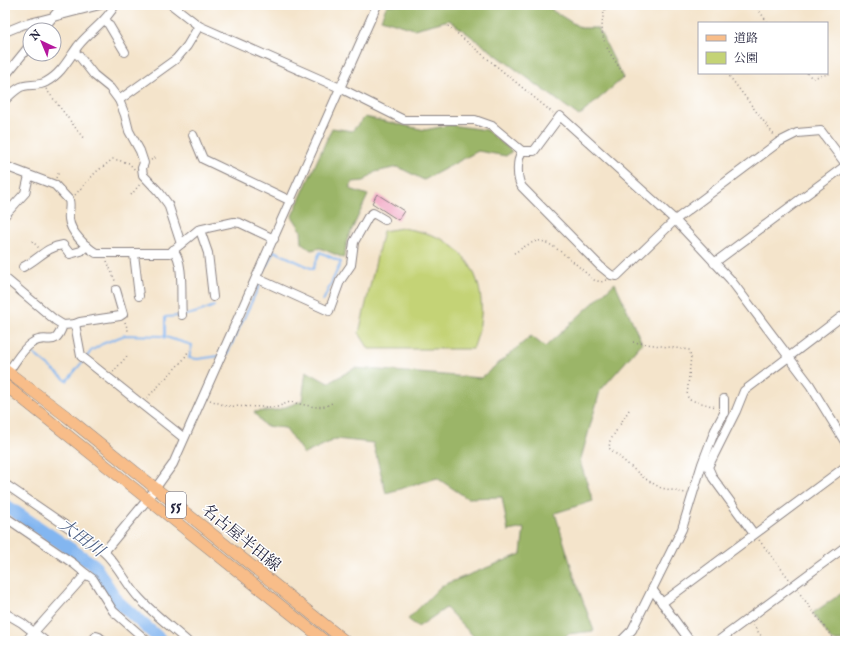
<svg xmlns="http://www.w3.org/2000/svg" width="850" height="646" viewBox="0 0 850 646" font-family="'IM FELL English','Noto Serif JP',serif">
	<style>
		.green { fill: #c4d376; stroke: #737a58 }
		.forest { fill: #9bb567; stroke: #5e6c51 }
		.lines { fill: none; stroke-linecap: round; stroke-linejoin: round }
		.stream { stroke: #83b6f0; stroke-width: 2 }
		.river { stroke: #83b6f0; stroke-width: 13 }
		.building { fill: #f09bbc }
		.minor-casing { stroke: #8b8383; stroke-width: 10 }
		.major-casing { stroke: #8b8383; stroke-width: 12 }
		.path { stroke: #8b8383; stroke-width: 1.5; stroke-dasharray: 1 3; stroke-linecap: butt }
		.minor { stroke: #fff; stroke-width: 8 }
		.major { stroke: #f8bd89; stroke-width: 11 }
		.labels { text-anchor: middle; stroke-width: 3; stroke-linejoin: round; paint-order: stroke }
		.shield { fill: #fff; stroke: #646476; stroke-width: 1 }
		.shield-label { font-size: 15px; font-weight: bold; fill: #22223b }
		.street-label { font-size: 16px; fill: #22223b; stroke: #fff }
		.water-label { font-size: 17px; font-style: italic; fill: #495d83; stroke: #fff }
	</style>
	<rect width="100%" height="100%" fill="#fff"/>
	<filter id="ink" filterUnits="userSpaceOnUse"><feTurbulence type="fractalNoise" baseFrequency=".025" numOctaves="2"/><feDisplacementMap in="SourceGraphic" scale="8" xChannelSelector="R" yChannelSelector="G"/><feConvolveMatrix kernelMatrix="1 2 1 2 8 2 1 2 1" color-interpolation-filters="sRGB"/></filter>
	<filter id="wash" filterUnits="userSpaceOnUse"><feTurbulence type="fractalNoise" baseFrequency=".012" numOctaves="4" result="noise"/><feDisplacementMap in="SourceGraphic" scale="16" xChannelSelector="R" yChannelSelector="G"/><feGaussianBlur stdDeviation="0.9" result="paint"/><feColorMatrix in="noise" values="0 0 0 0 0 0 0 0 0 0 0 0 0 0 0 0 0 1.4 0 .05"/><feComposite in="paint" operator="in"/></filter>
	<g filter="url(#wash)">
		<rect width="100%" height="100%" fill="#f4e4cb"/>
		<path class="green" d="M402,228c17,3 38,7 52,19 31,26 33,67 19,102h-104l-10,-16 24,-102z"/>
		<g class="forest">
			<polygon points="387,5 549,5 553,11 581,28 598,28 623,78 579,116 449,20 414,29 381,19"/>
			<polygon points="365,117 425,130 450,125 486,130 512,151 506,156 478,151 424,180 398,167 375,172 364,181 352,182 350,189 368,195 347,240 344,258 320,248 311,250 302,243 301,230 292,216 332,128 352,131"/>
			<polygon points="615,283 642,343 600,391 580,462 593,501 555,513 576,582 594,631 568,634 561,641 478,641 446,608 418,627 408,619 441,586 521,554 524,528 508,531 502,497 467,498 437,478 386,493 373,443 336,439 304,454 285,428 265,426 254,412 277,410 302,401 306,371 328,383 355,368 481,378 531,336 545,347"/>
			<polygon points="845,591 845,641 832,641 813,613"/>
		</g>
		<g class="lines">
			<g class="stream">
				<polyline points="263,273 274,251 313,269 320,252 341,262 323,301"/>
				<path d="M165,338v-21c19,0 32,-4 49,-11"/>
				<polyline points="29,350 67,381 83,361"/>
				<polyline points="223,356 226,356 260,284"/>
				<polyline points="86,358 91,351 102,344 125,335 162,336 192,345 189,358 198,359 219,356"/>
			</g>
			<polyline class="river" points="5,505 94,565 117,601 162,641"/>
		</g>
		<g id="blocks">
			<polygon class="building" points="377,194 404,211 398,220 372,203"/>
		</g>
	</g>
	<g filter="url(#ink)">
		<use href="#blocks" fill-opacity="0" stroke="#8b8383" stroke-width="1"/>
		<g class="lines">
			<defs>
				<g id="minor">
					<polyline points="172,5 199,26 340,88 404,120 475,120 492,126 522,151 534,151 560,116 675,220 730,279 810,385 845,442"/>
					<polyline points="106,20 125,52"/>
					<polyline points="42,30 63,5"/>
					<polyline points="5,32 22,25 100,5"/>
					<polyline points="5,76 30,45"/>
					<path d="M5,100c4,-4 9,-9 14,-12 7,-5 19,-1 27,-6 15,-8 22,-22 32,-36 12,-15 28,-24 37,-41"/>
					<polyline points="119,100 176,59 187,46 199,26"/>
					<polyline points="193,135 203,159 291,201"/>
					<path d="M522,151c-5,8 -6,27 0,36l78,79 11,9 6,1 58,-56 104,-78 18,-9 24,-2 24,32"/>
					<path d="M5,166l50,19 14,15c2,7 -1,13 0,19 1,13 17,28 27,34h74l11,-9 -13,-40 -9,-12 -16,-17 -1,-7 2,-5 -4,-12 -11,-20 -4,-16 -6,-15 -9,-12 -16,-13 -15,-19 -4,-3"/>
					<polyline points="5,215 25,193 29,176"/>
					<polyline points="200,230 208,253 213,297"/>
					<polyline points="181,244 198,230 234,222 240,223 274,239"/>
					<path d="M173,250c12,12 7,49 9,65"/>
					<polyline points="134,254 139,296"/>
					<polyline points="714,263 845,166"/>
					<path d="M23,267c16,-8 23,-20 40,-22l7,9 11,-3 6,-5"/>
					<polyline points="5,278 55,320 63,325"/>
					<polyline points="256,278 329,311 340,281 351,265 354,242 368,217 373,213 385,220"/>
					<polyline points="75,324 80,322 120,316 123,314 116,290"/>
					<path d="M8,372c7,-9 14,-23 24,-29 16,-11 22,8 31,-18l12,-1 6,32 103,82"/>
					<path d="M5,484l99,68c15,14 22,32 36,47 14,15 31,28 47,42"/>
					<polyline points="5,517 74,564 86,574 93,579 113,611 147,641"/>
					<polyline points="754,534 713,478 708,467 736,411 744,391 845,314"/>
					<polyline points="104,552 147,500 173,464 377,5"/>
					<polyline points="652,589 690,641"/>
					<polyline points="662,603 845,467"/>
					<polyline points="5,613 22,623 45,641"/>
					<polyline points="26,641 86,574"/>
					<polyline points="92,641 96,636 99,637 104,641"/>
					<polyline points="621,641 632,630 682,529 702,464 715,430 724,413 724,399"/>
					<polyline points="718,641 845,547"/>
				</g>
				<g id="major">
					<polyline points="5,370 66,416 345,641"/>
					<polyline points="5,385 325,641"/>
				</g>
			</defs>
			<use href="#minor" class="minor-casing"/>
			<use href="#major" class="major-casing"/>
			<g class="path">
				<path d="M606,5c-11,35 3,45 20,73"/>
				<polyline points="755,5 768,23"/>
				<polyline points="448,26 553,113"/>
				<polyline points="727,73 774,135"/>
				<polyline points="807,73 812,78 832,73"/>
				<polyline points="46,89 84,139"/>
				<polyline points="151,160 157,157"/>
				<polyline points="56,178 59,172"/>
				<polyline points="75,195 96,172 113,159 129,163 135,170"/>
				<polyline points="131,195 141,183"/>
				<polyline points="32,241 39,248"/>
				<path d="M514,253c7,-4 15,-10 23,-12 13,-3 46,30 57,39l7,2 5,-2"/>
				<polyline points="107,261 116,283"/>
				<polyline points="125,322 129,333"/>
				<polyline points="633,342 689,350 691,356 687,396 690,400 716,407"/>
				<polyline points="113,372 128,355"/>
				<polyline points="147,398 184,359 189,350"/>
				<polyline points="210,400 226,406 265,407 277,407 290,402 315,407 326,406 332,403"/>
				<polyline points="629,410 610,441 609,448 644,478 661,488 686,493"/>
				<polyline points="759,540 790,580"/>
				<polyline points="798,591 835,641"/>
				<polyline points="753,625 765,641"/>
			</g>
			<use href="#minor" class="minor"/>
			<use href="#major" class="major"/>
		</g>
	</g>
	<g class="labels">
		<rect class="shield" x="166" y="492" width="20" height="26" rx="3"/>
		<g class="shield-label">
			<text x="176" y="510">55</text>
		</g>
		<g class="street-label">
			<text transform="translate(242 537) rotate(39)" y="6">名古屋半田線</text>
		</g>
		<g class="water-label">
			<text transform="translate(82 537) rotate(37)" y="6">大田川</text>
		</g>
	</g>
	<rect width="850" height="646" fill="none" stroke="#fff" stroke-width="20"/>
	<rect x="698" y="22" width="130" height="52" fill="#ffffff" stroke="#a7a7b1"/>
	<rect x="706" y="35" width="20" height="6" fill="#f8bd89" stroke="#a7a7b1"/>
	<text x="734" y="42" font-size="12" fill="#22223b">道路</text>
	<rect x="706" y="52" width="20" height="12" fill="#c4d376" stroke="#a7a7b1"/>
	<text x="734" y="62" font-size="12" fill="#22223b">公園</text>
	<g transform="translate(42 42) rotate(316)"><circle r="19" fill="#ffffff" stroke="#a7a7b1"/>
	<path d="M0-3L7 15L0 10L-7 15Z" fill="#b5179e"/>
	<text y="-6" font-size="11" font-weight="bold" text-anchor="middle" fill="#22223b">N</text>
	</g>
</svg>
